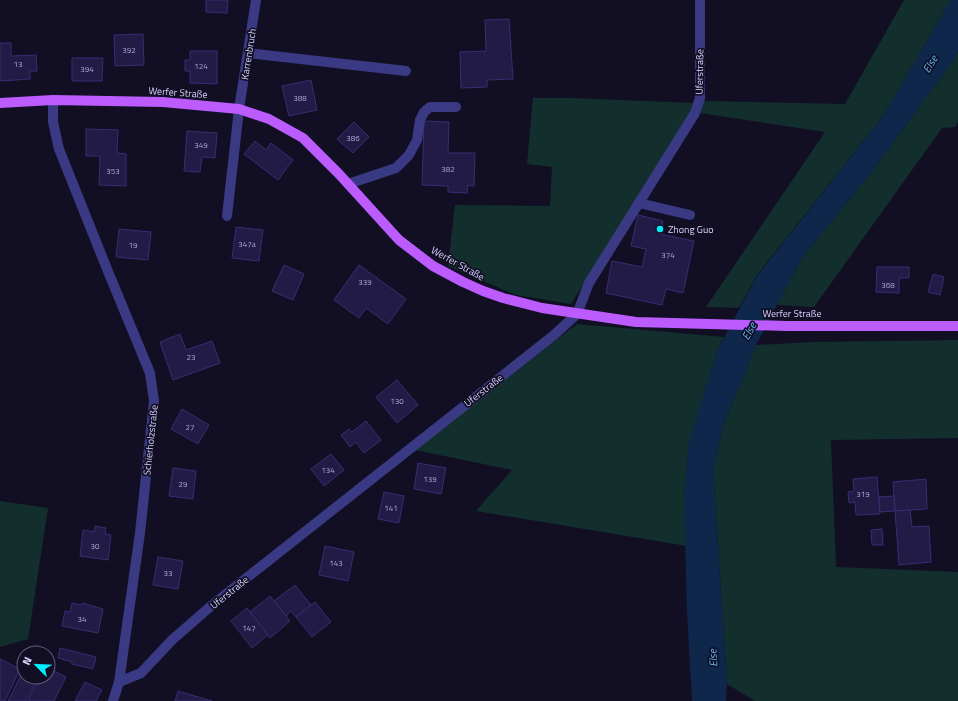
<svg xmlns="http://www.w3.org/2000/svg" width="958" height="701" viewBox="0 0 958 701" font-family="'Titillium Web',sans-serif">
	<style>
		.green { fill: #122f2d }
		.water { fill: #0e274a }
		.building { fill: #221b46; stroke: #382d72 }
		.lines { fill: none; stroke-linecap: round; stroke-linejoin: round }
		.minor { stroke: #3a3a84; stroke-width: 10 }
		.major { stroke: #bc5bfe; stroke-width: 10 }
		.poi-dot { fill: #01edfd; stroke: #120f25; stroke-width: 1.5 }
		.labels { text-anchor: middle; stroke-width: 3.5; stroke-linejoin: round; paint-order: stroke }
		.number-label { font-size: 8px; fill: #aaa6d1 }
		.street-label { font-size: 10px; fill: #d7d4ff; stroke: #120f25 }
		.poi-label { font-size: 10px; fill: #d7d4ff; stroke: #120f25; text-anchor: start }
		.water-label { font-size: 11px; font-style: italic; fill: #62bcfe; stroke: #120f25 }
	</style>
	<rect width="100%" height="100%" fill="#120f25"/>
	<g class="green">
		<polygon points="904,0 951,0 884,115 757,275 739,308 706,307 825,132 700,113 703,101 845,104"/>
		<polygon points="958,51 958,122 955,127 942,128 814,307 777,305 801,259 873,170 954,59"/>
		<polygon points="533,98 571,98 693,103 690,113 571,304 516,295 448,266 455,205 550,206 552,167 527,164"/>
		<polygon points="577,324 724,337 718,349 689,444 684,495 687,546 476,511 512,470 415,450"/>
		<polygon points="958,340 958,438 831,440 836,567 958,572 958,701 755,701 727,684 713,469 723,426 756,345 812,342"/>
		<polygon points="0,501 48,508 28,639 0,647"/>
	</g>
	<polygon class="water" points="951,0 958,0 958,51 954,59 873,170 801,259 756,345 723,426 713,469 727,684 726,701 692,701 687,613 684,495 689,441 718,349 757,276 884,115"/>
	<g class="building">
		<polygon points="206,0 228,0 227,13 206,12"/>
		<polygon points="509,19 513,79 487,80 487,87 461,88 460,52 486,51 485,20"/>
		<polygon points="143,34 144,65 115,66 114,35"/>
		<polygon points="0,43 11,43 11,56 36,55 37,71 30,71 30,79 0,81"/>
		<polygon points="190,51 217,51 217,84 190,83 190,71 185,71 185,60 190,60"/>
		<polygon points="72,58 103,58 102,81 72,81"/>
		<polygon points="311,80 317,110 289,116 282,86"/>
		<polygon points="424,121 449,122 448,153 475,153 474,186 468,185 467,193 448,192 448,186 422,185"/>
		<polygon points="354,122 369,137 353,153 337,139"/>
		<polygon points="86,129 118,130 117,153 126,154 126,186 99,185 100,156 86,156"/>
		<polygon points="187,131 217,133 215,158 202,157 200,172 184,171"/>
		<polygon points="255,141 266,150 271,143 293,160 278,180 244,154"/>
		<polygon points="638,215 663,221 660,234 694,241 683,293 666,289 662,305 606,293 612,261 642,267 646,249 631,246"/>
		<polygon points="236,227 263,230 259,261 232,258"/>
		<polygon points="119,229 151,232 148,260 116,257"/>
		<polygon points="284,265 304,274 293,300 272,291"/>
		<polygon points="359,265 406,299 388,324 366,308 359,318 334,300"/>
		<polygon points="877,267 909,267 909,278 899,278 899,293 876,292"/>
		<polygon points="933,274 944,277 940,295 928,292"/>
		<polygon points="180,334 186,350 212,341 220,363 173,380 160,342"/>
		<polygon points="397,380 418,405 397,423 376,397"/>
		<polygon points="182,409 209,425 198,444 171,429"/>
		<polygon points="366,421 381,440 364,453 356,442 350,447 341,435 349,429 352,432"/>
		<polygon points="331,454 344,470 324,486 311,469"/>
		<polygon points="418,463 446,468 441,494 414,489"/>
		<polygon points="173,468 196,471 193,499 169,496"/>
		<polygon points="877,477 880,514 856,515 855,502 849,503 848,492 854,491 853,479"/>
		<polygon points="926,479 927,509 895,511 893,482"/>
		<polygon points="384,492 404,496 399,523 378,519"/>
		<polygon points="894,496 895,511 880,512 879,497"/>
		<polygon points="910,510 912,527 929,526 931,562 899,565 895,511"/>
		<polygon points="95,526 106,528 105,534 111,535 108,560 80,556 83,530 94,532"/>
		<polygon points="882,529 883,545 872,545 871,530"/>
		<polygon points="325,546 354,552 348,581 319,575"/>
		<polygon points="158,557 183,561 178,589 153,585"/>
		<polygon points="295,585 311,605 296,617 291,611 286,616 274,601"/>
		<polygon points="270,596 290,621 270,638 250,612"/>
		<polygon points="315,602 331,622 312,637 296,617"/>
		<polygon points="72,603 81,605 82,603 103,609 98,633 62,626 65,611 70,612"/>
		<polygon points="247,608 268,635 252,648 231,621"/>
		<polygon points="60,648 96,657 93,669 72,664 72,662 58,658"/>
		<polygon points="0,659 20,669 5,701 0,701"/>
		<polygon points="48,668 66,677 54,701 28,701 40,677 48,677"/>
		<polygon points="24,669 24,677 38,677 26,701 8,701"/>
		<polygon points="85,682 102,690 96,701 75,701"/>
		<polygon points="178,691 212,701 175,701"/>
	</g>
	<g class="lines">
		<g class="minor">
			<polyline points="248,53 406,71"/>
			<polyline points="53,100 53,122 59,149 107,269 150,373 154,401 140,533 119,682 113,701"/>
			<polyline points="348,184 396,168 409,155 417,140 420,120 424,112 430,107 456,107"/>
			<polyline points="639,203 690,215"/>
			<polyline points="227,216 239,109 256,0"/>
			<polyline points="119,682 141,673 172,640 211,606 554,335 577,314 589,283 695,113 700,98 700,0"/>
		</g>
		<polyline class="major" points="0,103 53,100 163,102 239,109 269,119 303,138 339,174 399,240 433,266 463,282 483,291 503,298 542,308 636,322 787,326 958,326"/>
	</g>
	<circle class="poi-dot" cx="660" cy="229" r="4"/>
	<g class="labels">
		<g class="number-label">
			<text x="129" y="53">392</text>
			<text x="18" y="67">13</text>
			<text x="201" y="69">124</text>
			<text x="87" y="72">394</text>
			<text x="300" y="101">388</text>
			<text x="353" y="141">386</text>
			<text x="201" y="148">349</text>
			<text x="448" y="172">382</text>
			<text x="113" y="174">353</text>
			<text x="247" y="247">347a</text>
			<text x="133" y="248">19</text>
			<text x="668" y="258">374</text>
			<text x="365" y="285">339</text>
			<text x="888" y="288">368</text>
			<text x="191" y="360">23</text>
			<text x="397" y="404">130</text>
			<text x="190" y="430">27</text>
			<text x="328" y="473">134</text>
			<text x="430" y="482">139</text>
			<text x="183" y="487">29</text>
			<text x="863" y="497">319</text>
			<text x="391" y="511">141</text>
			<text x="95" y="549">30</text>
			<text x="336" y="566">143</text>
			<text x="168" y="576">33</text>
			<text x="82" y="622">34</text>
			<text x="249" y="631">147</text>
		</g>
		<g class="street-label">
			<text transform="translate(248 54) rotate(-81)" y="4">Karrenbruch</text>
			<text transform="translate(699 72) rotate(-89)" y="4">Uferstraße</text>
			<text transform="translate(178 92) rotate(4)" y="4">Werfer Straße</text>
			<text transform="translate(458 263) rotate(29)" y="4">Werfer Straße</text>
			<text x="792" y="317">Werfer Straße</text>
			<text transform="translate(483 390) rotate(-38)" y="4">Uferstraße</text>
			<text transform="translate(150 440) rotate(-84)" y="4">Schierholzstraße</text>
			<text transform="translate(229 592) rotate(-39)" y="4">Uferstraße</text>
		</g>
		<g class="poi-label">
			<text x="668" y="233">Zhong Guo</text>
		</g>
		<g class="water-label">
			<text transform="translate(930 64) rotate(-59)" y="4">Else</text>
			<text transform="translate(749 331) rotate(-62)" y="4">Else</text>
			<text transform="translate(713 658) rotate(-94)" y="4">Else</text>
		</g>
	</g>
	<g transform="translate(36 665) rotate(294)"><circle r="19" fill="#120f25" stroke="#615e7c"/>
	<path d="M0-3L7 15L0 10L-7 15Z" fill="#01edfd"/>
	<text y="-6" font-size="11" font-weight="bold" text-anchor="middle" fill="#d7d4ff">N</text>
	</g>
</svg>
